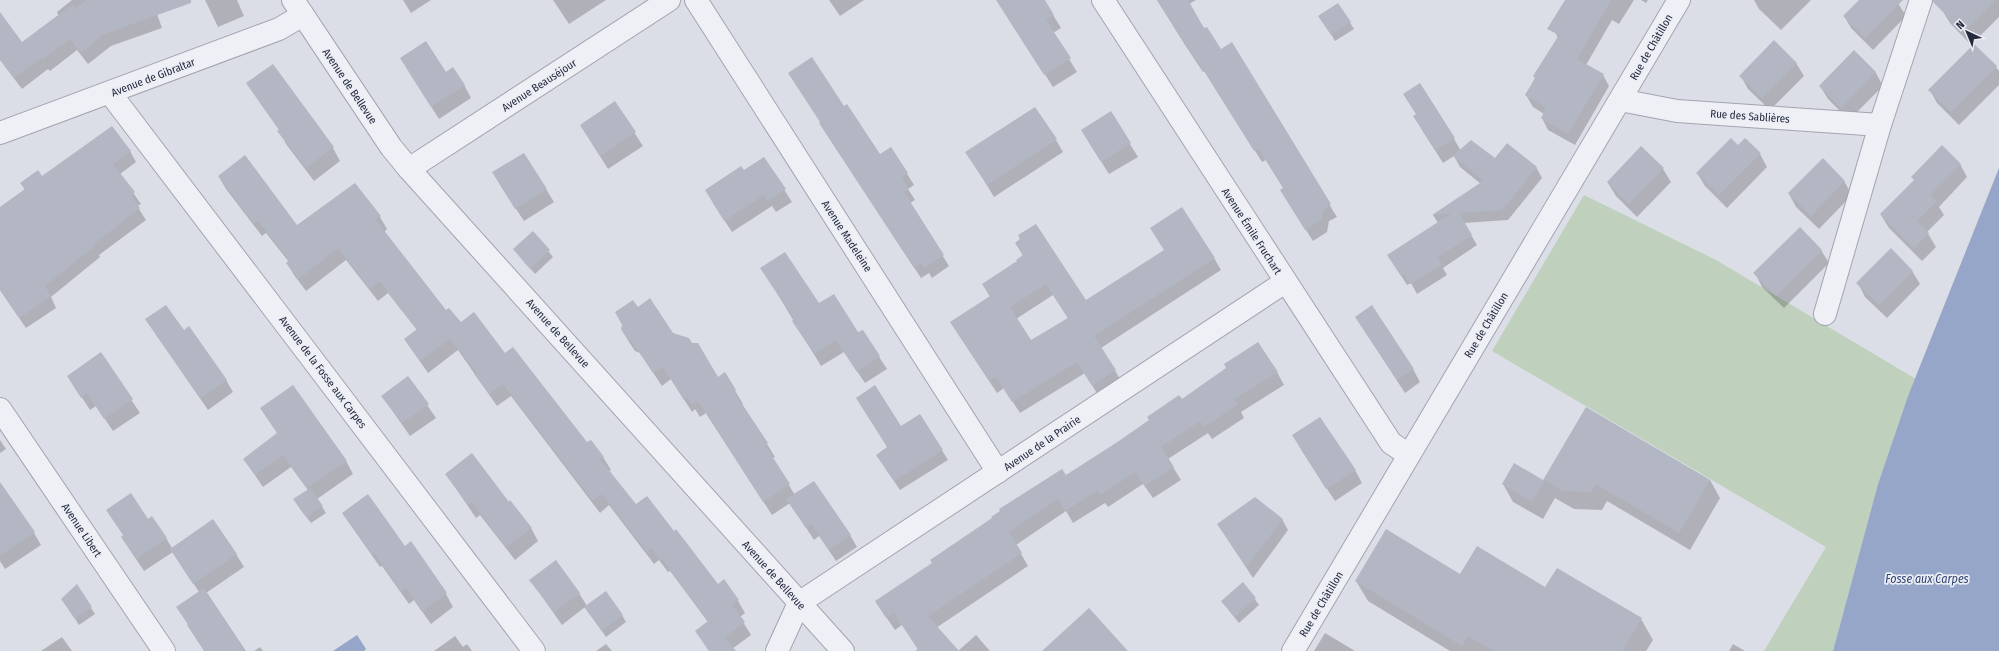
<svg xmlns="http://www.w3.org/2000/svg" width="1999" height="651" viewBox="0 0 1999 651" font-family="'Fira Sans Condensed',sans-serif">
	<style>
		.green { fill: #bfd1bd }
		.water { fill: #95a6c9 }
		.shadow { fill: #0003; fill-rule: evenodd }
		.building { fill: #b3b7c4; fill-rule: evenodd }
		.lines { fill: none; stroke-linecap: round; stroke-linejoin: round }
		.minor-casing { stroke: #a1a4b1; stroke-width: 24 }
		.minor { stroke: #eff0f5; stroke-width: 22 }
		.labels { text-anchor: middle; stroke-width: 3.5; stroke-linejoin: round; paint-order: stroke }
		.street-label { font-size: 11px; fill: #252a3d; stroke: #ebeef5 }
		.water-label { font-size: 12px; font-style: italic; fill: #2e4272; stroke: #ebeef5 }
	</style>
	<rect width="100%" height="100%" fill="#dcdee7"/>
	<polygon class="green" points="1584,195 1716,260 1916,379 1908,396 1878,484 1833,651 1764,651 1826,547 1492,351"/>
	<g class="water">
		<polygon points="1999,168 1999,651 1833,651 1878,484 1908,396"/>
		<polygon points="357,635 366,649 364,651 333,651"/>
	</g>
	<g class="shadow">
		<polygon points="72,0 152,0 162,28 111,46 88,64 77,50 50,71 48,69 22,89 0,60 0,14 22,44 59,16 57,12"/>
		<polygon points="205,0 237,0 244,16 218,27"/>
		<polygon points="403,0 431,0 411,13"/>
		<polygon points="553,0 606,0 569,24"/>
		<polygon points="829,0 864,0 840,16"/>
		<polygon points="1008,0 1044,0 1061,28 1053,33 1077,72 1053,87 1000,5"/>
		<polygon points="1157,0 1196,0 1189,4 1204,29 1220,51 1266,102 1337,217 1329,221 1327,232 1313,241 1288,202 1284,189 1266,160 1262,162 1205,71 1203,72 1185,45"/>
		<polygon points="1582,0 1634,0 1619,24 1612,20 1586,65 1603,75 1609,86 1575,145 1548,130 1542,118 1544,114 1533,107 1526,95 1558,38 1555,32"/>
		<polygon points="1641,0 1648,0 1646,3"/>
		<polygon points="1754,0 1811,0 1781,30 1759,9"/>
		<polygon points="1860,0 1896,0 1906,16 1873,50 1851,28 1844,16"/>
		<polygon points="1952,0 1999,0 1999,17 1971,45 1950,23 1942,10"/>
		<polygon points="1338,4 1354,29 1335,41 1324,22"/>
		<polygon points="1974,45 1996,67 1999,71 1999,85 1959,125 1937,103 1930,90"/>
		<polygon points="1854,51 1876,73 1883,86 1849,120 1828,99 1820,86"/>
		<polygon points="1796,63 1804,76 1770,110 1748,89 1741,76"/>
		<polygon points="409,72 445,73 464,85 471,98 439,119"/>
		<polygon points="248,83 333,148 340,161 314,181 286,144 280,131"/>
		<polygon points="615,103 643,146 608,169 581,126"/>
		<polygon points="844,108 880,155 891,148 914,185 908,189 915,200 910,203 949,266 932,278 929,273 921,278 820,124"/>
		<polygon points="1110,112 1138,157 1109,174 1090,144"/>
		<polygon points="1422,130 1454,139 1461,151 1495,160 1536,167 1542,178 1508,220 1464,223 1477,245 1443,268 1447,275 1417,294 1411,283 1407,285 1388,255 1438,223 1433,215 1481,184 1460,167 1454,156 1443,163"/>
		<polygon points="1056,140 1063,152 994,197 974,164"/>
		<polygon points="1738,146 1760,154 1767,167 1727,208 1705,186 1697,173"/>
		<polygon points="1642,148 1663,169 1671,182 1637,217 1616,196 1608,183"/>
		<polygon points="130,151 136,162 120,174 141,204 137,206 146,220 99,255 100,257 51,297 56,308 26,328 0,290 0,208 25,190 21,183"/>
		<polygon points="764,158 792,202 776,212 772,206 732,232 713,203 743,171"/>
		<polygon points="1960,164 1967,177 1939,207 1944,215 1927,232 1936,247 1922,261 1889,228 1881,215"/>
		<polygon points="219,177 297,226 355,184 380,217 387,229 384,232 446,311 461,324 505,354 587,444 591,441 603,457 611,470 608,471 636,506 674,532 717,585 738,601 745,613 740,617 751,635 732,649 734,651 709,651 696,631 708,622 670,571 668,572 659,560 654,564 609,505 600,513 511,396 497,406 458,350 428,373 405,340 417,330 388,293 378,301 346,260 306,291 294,275 287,263 289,262 266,233 262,236 226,189"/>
		<polygon points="1844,181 1852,195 1819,229 1796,207 1789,194"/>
		<polygon points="501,186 546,189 554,202 524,221"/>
		<polygon points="533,232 553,257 535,274 514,249"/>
		<path d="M1016,243l70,58 128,-43 7,12 -120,78 21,34 -23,15 -14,-24 -65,40 -16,-25 -7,5 -46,-70 39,-26 -7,-13 36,-22 4,-6zM1053,295l15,23 -37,24 -15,-23z"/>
		<polygon points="1821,250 1829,263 1784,308 1762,287 1755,273"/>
		<polygon points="1912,271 1920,284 1887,318 1865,297 1858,283"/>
		<polygon points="769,280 819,305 858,334 862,331 887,369 865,383 844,352 821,366"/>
		<polygon points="637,308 673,334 718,378 725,374 743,404 742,404 767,444 775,457 772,458 795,495 850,535 857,547 836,561 819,536 814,540 790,503 772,515 706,413 700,417 695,409 692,412 671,379 662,386 640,353 635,351 629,342 622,329"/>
		<polygon points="146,320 226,380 233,392 208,410"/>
		<polygon points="1364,330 1413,369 1420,382 1405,393"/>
		<polygon points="101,354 140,413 113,431 96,406 90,410 68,376"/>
		<polygon points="1277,372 1284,385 1241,412 1244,418 1212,439 1208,433 1168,459 1181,480 1153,498 1143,484 1108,507 1105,503 1073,523 1066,511 1016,545 1028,566 936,628 957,651 915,651 918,649 902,625 895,630 884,614 1065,476 1182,401"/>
		<polygon points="408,377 436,418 410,436 382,396"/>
		<polygon points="261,408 346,461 353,474 317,499 326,513 311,523 298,506 308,490 291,467 263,487 244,459 278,434"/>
		<polygon points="1586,408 1710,480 1720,498 1690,550 1607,501 1602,510 1574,509 1555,498 1543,519 1513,502 1503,484 1544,481"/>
		<polygon points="920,415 948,460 900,490 883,465 888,448 901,427"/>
		<polygon points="0,440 6,449 0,453"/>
		<polygon points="1300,448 1355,470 1362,483 1335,501"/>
		<polygon points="446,474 508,503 531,528 538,541 515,560 480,515 476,518"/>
		<polygon points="0,507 34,533 41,545 5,569 0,561"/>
		<polygon points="343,514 405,547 446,594 453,607 431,624 414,600 409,604 382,566 380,567"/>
		<polygon points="1282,519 1288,530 1253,578 1225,535"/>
		<polygon points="148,520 166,538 172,548 236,554 244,567 206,593 245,651 205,651 177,607 199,592 173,552 144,571 130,550"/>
		<polygon points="1460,576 1546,589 1641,619 1653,640 1646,651 1450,651 1368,601 1356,581"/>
		<polygon points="1243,583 1259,605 1239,623 1222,602"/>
		<polygon points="534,585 579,593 587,606 622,615 626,622 606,637 585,607 562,625"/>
		<polygon points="76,586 95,614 79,625 66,605"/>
		<polygon points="1325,633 1355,651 1314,651"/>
		<polygon points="976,635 990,651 958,651"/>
		<polygon points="455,636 463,647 467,644 472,651 434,651"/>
		<polygon points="62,637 72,651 41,651"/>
		<polygon points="606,644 612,651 596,651"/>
		<polygon points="1733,644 1745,651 1729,651"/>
		<polygon points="260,647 263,651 254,651"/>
	</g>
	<g class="building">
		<polygon points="87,0 191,0 191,3 104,34 81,53 70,39 42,60 41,58 14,78 0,59 0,12 22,42 73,4 76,8"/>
		<polygon points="996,0 1045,0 1054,15 1046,20 1071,58 1044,75"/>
		<polygon points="1157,0 1188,0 1204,28 1207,27 1221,49 1232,42 1331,204 1323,210 1321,220 1305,230 1280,190 1283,188 1259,149 1254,151 1197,60 1196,61"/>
		<polygon points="1565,0 1611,0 1577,59 1604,74 1568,134 1541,118 1546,108 1525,95 1535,78 1533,76 1559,35 1547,29"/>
		<polygon points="1859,0 1903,0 1865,38 1843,16"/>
		<polygon points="1933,0 1995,0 1963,32 1933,2"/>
		<polygon points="1338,3 1351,22 1331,35 1318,16"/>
		<polygon points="1774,40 1797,63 1762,98 1739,76"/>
		<polygon points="426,41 446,72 453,67 465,85 431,107 400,58"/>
		<polygon points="1974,44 1997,66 1951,112 1928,90"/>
		<polygon points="1854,50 1876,72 1841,108 1819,86"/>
		<polygon points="812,57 844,106 847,104 880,154 891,147 908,173 902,178 909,189 904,192 944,255 924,268 922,263 914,268 819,123 820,122 788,73"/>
		<polygon points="273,64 334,147 306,168 277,131 279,130 246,83"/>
		<polygon points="1420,83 1455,138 1435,150 1413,116 1416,114 1403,94"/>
		<polygon points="615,101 636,132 600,156 580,125"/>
		<polygon points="1035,107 1057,139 987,185 965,152"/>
		<polygon points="1111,111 1131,143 1101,162 1081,130"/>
		<polygon points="112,126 131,151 113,164 135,192 131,196 140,208 94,244 95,246 45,286 51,296 19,318 0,290 0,207 25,189 20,183 38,170 42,176"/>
		<polygon points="1731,138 1738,145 1745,138 1761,153 1719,195 1696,173"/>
		<polygon points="1471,140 1495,158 1507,143 1537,167 1502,210 1459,213 1472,235 1438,257 1442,264 1410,284 1404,274 1401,276 1387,255 1452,213 1432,215 1483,181 1453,156"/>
		<polygon points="1942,145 1961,164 1930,195 1937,201 1917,221 1929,233 1914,248 1880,214 1914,180 1911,177"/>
		<polygon points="1641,146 1664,168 1629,204 1607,182"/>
		<polygon points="524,153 547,189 515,209 492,172"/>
		<polygon points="245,155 297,225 355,183 381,216 376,220 446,310 449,308 461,322 474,312 505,353 513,347 587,442 591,440 604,457 600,459 636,504 647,496 674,531 676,529 718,584 724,579 739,600 732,605 745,622 725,637 736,651 709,651 695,631 708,621 662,559 660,560 652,548 647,552 602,494 593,501 503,384 489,394 474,374 476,372 450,339 420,361 404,339 417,329 380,281 370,289 338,248 298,279 286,263 289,260 258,221 254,224 218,176"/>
		<polygon points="764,157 786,189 768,201 764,195 724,221 705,190 741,166 744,170"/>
		<polygon points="1823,158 1845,181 1811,216 1788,193"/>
		<path d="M1182,207l33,51 -121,78 22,34 -24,16 -15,-24 -65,40 -16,-25 -7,4 -39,-59 40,-26 -8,-12 35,-23 -1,-1 7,-5 -8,-12 5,-4 -2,-4 18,-11 50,76 78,-50 -14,-22zM1046,284l22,34 -37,22 -21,-33z"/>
		<polygon points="1800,227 1822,250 1776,296 1753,273"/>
		<polygon points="533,231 550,250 530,269 513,249"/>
		<polygon points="1891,248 1913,271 1879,305 1856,283"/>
		<polygon points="785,252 819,303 834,294 858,332 863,330 880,356 857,372 836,340 814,354 792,321 794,319 760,268"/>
		<polygon points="650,298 673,333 689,338 692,343 698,343 718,377 725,372 736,390 734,392 768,443 765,445 790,484 763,502 698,401 692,405 687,397 684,400 663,367 653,373 631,340 627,339 621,329 622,325 615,312 633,300 638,307"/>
		<polygon points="166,305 184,330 189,326 227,380 200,398 145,319"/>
		<polygon points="1372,305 1414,369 1397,380 1355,317"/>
		<polygon points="1258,342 1278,372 1234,399 1238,404 1204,427 1200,421 1161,447 1174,467 1145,486 1135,472 1100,495 1097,491 1065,511 1058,499 1009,532 1022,553 928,616 959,651 919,651 894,613 886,618 875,601 932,563 930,560 992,518 991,517 1000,511 999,509 1062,469 1066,475 1116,443 1149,420 1147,417 1179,395 1182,399 1226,368 1224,364"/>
		<polygon points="101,352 133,399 104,419 87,393 81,398 67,376"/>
		<polygon points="408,376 429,404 402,423 381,396"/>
		<polygon points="293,385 347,461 307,488 283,455 255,475 243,459 277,433 260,408"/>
		<polygon points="875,385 901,426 920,414 943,450 894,481 876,455 887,447 856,398"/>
		<polygon points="1586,407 1710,480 1679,533 1596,484 1591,492 1563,491 1545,480 1532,502 1502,484 1514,463 1543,480"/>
		<polygon points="1320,417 1356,470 1326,489 1292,435"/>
		<polygon points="472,453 509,502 510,500 532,528 506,547 472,502 468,505 445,474"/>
		<polygon points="814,481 851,535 829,550 812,525 806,528 786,499"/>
		<polygon points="0,482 35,532 0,556"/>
		<polygon points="310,488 323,506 306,517 293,499"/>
		<polygon points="131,493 148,519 152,516 167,538 136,559 121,537 123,535 106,510"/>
		<polygon points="368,494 405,546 411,541 447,593 422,612 406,588 401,591 374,553 372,555 342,513"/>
		<polygon points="1255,497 1283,519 1246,567 1217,524"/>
		<polygon points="213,519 237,554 193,584 170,549"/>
		<polygon points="1386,529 1460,574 1477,546 1545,587 1557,568 1642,618 1622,651 1494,651 1468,636 1462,646 1355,581"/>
		<polygon points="556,560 580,593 554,612 529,580"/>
		<polygon points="1243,582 1256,598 1235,617 1221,601"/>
		<polygon points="77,584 92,607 75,619 61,599"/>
		<polygon points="204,588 246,651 204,651 187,625 188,624 176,607"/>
		<polygon points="606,591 623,615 602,631 584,607"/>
		<polygon points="1089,608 1128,651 1042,651"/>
	</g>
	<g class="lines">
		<defs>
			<g id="minor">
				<polyline points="293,0 391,147 409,169 843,651"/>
				<polyline points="696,0 998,472"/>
				<polyline points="1103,0 1391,443 1409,455"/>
				<polyline points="110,93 534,651"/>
				<polyline points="1620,100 1677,111 1880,125 1921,0"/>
				<polyline points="0,133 279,29 303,15"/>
				<polyline points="409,169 669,0"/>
				<polyline points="1825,314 1880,125"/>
				<polyline points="0,409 164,651"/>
				<polyline points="777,651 799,603 1285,282"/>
				<polyline points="1293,651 1679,0"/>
			</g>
		</defs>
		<use href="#minor" class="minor-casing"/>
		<use href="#minor" class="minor"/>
	</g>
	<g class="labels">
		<g class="street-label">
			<text transform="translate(1651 47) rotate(-60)" y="4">Rue de Châtillon</text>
			<text transform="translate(153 77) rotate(-21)" y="4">Avenue de Gibraltar</text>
			<text transform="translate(539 85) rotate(-33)" y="4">Avenue Beauséjour</text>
			<text transform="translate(350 86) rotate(56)" y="4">Avenue de Bellevue</text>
			<text transform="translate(1750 116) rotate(4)" y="4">Rue des Sablières</text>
			<text transform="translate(1252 231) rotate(57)" y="4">Avenue Émile Fruchart</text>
			<text transform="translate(847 236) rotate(57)" y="4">Avenue Madeleine</text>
			<text transform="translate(1486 325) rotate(-59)" y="4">Rue de Châtillon</text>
			<text transform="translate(558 333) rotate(48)" y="4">Avenue de Bellevue</text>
			<text transform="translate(323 372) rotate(53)" y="4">Avenue de la Fosse aux Carpes</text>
			<text transform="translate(1042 443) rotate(-34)" y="4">Avenue de la Prairie</text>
			<text transform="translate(82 530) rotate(56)" y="4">Avenue Libert</text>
			<text transform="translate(774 575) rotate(48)" y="4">Avenue de Bellevue</text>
			<text transform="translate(1321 604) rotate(-59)" y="4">Rue de Châtillon</text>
		</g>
		<g class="water-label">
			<text x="1927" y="583">Fosse aux Carpes</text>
		</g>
	</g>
	<g transform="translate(1967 32) rotate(316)" stroke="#ebeef5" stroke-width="3" paint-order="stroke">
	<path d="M0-3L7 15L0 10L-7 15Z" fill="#252a3d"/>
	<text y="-6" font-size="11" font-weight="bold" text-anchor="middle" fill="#252a3d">N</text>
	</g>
</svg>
